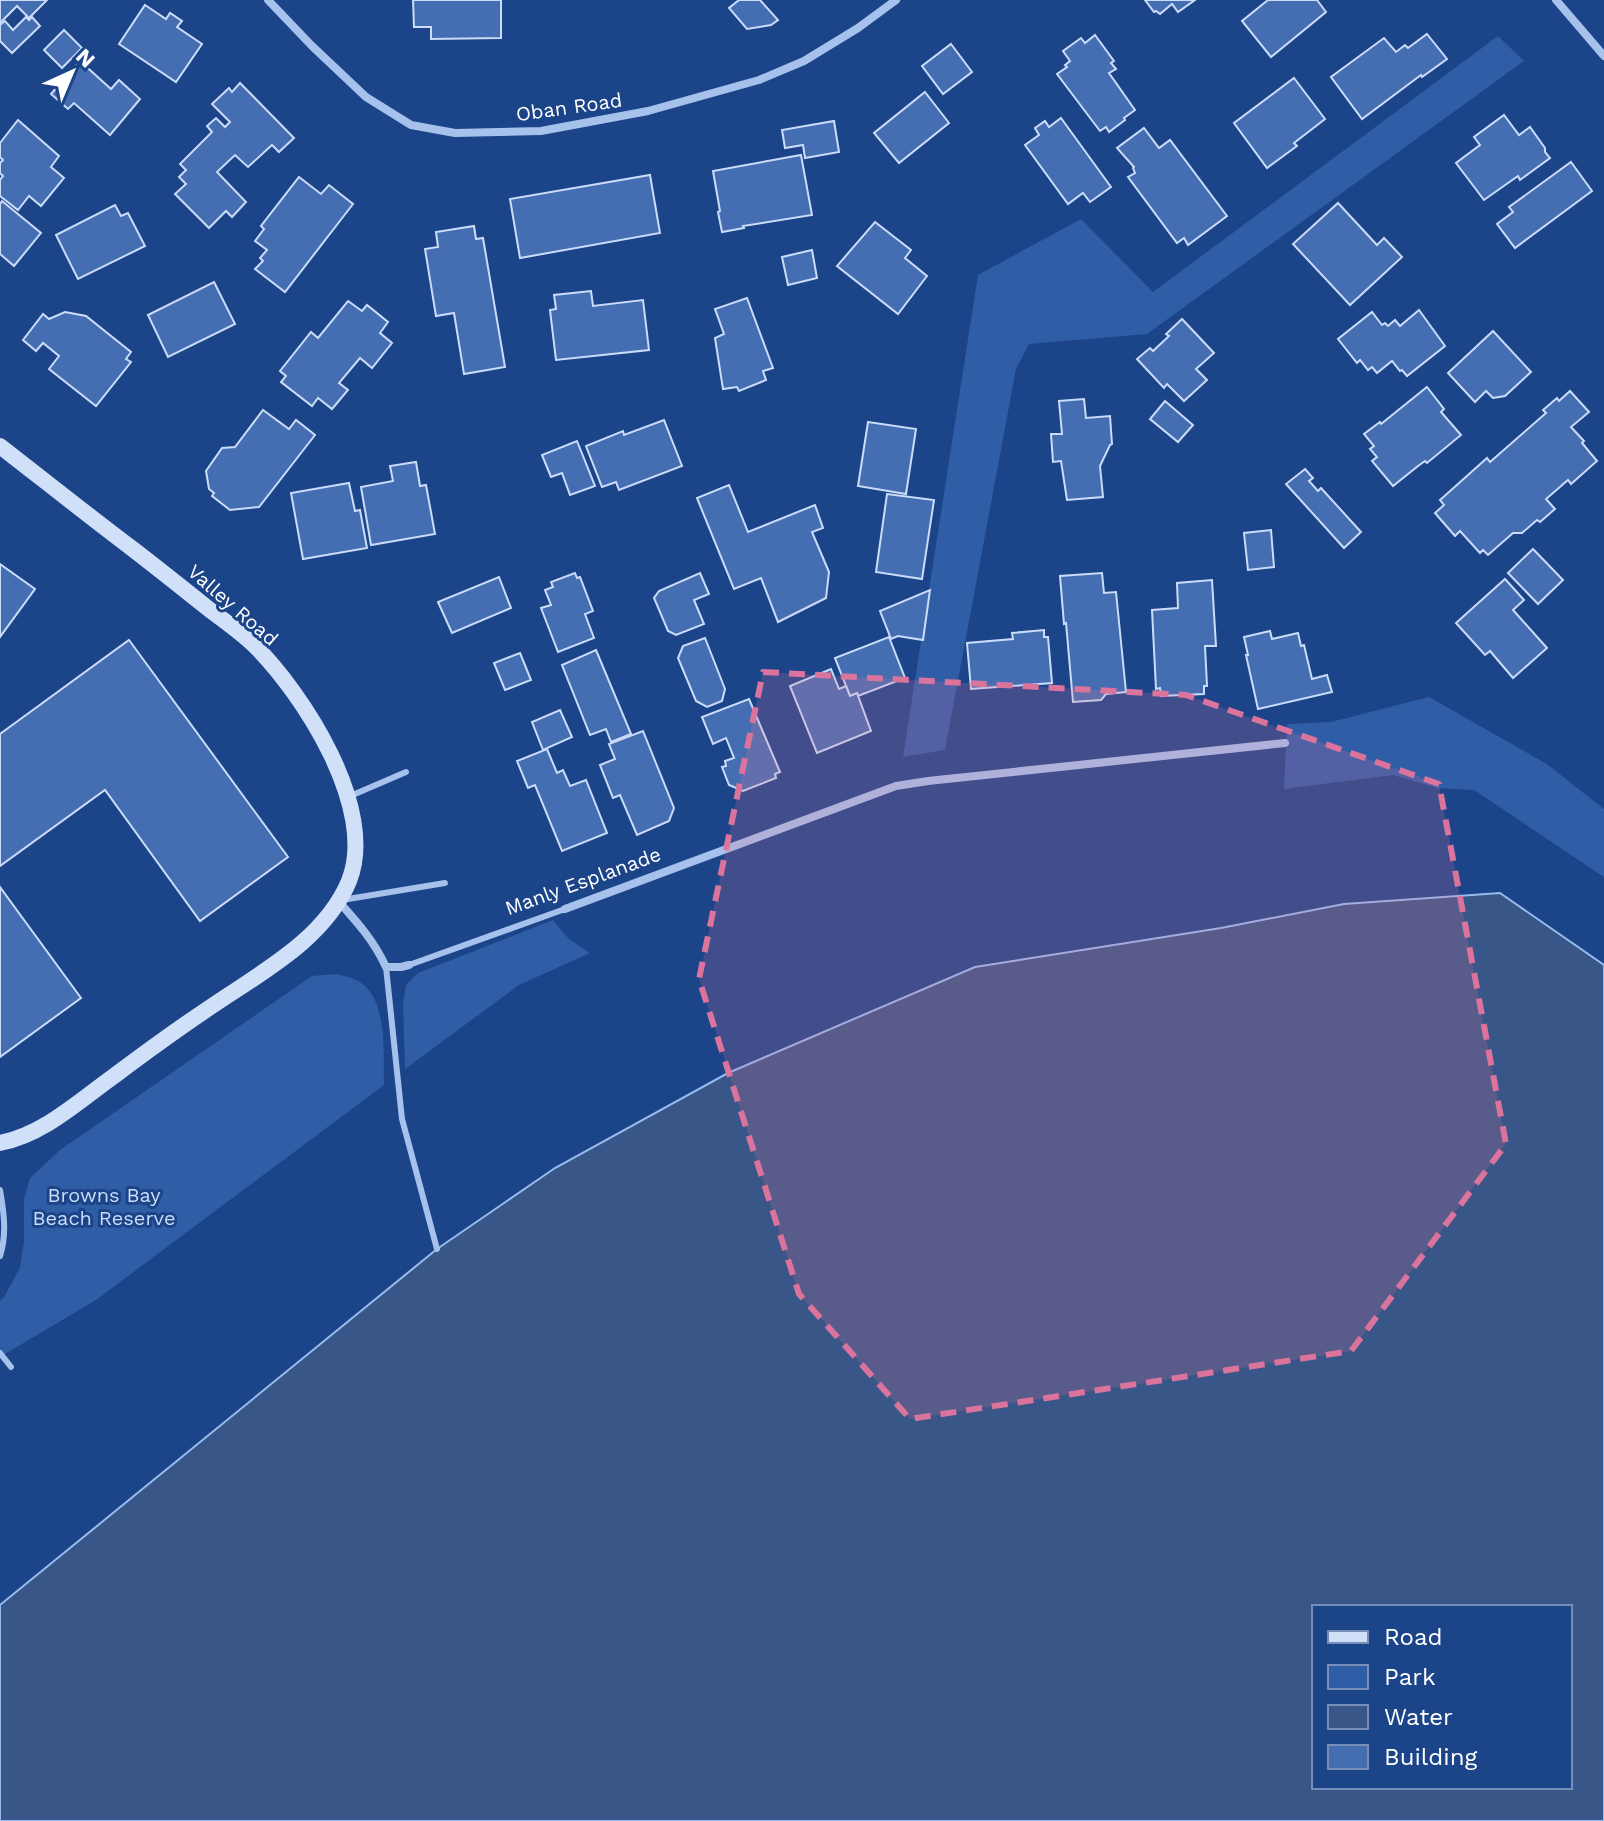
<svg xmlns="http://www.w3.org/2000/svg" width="1604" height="1821" viewBox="0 0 1604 1821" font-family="'Work Sans',sans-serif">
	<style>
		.green { fill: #2f5da6 }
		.water { fill: #395688; stroke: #98bbee; stroke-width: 2; fill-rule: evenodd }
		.building { fill: #446eb1; stroke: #cadcf9; stroke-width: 2 }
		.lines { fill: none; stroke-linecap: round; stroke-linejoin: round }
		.lane { stroke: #a5c1ec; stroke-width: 6 }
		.street { stroke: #a5c1ec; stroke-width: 8 }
		.secondary { stroke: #d1e0f9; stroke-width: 16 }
		.marked { fill: #da749d; fill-opacity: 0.2; stroke: #da749d; stroke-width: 6; stroke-dasharray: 16 10; stroke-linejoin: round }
		.labels { text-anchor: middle; stroke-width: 6; stroke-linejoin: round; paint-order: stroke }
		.street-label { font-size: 20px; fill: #fff; stroke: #1c4488 }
		.park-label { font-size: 20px; fill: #cadcf9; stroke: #1c4488 }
	</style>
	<rect width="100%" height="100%" fill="#1c4488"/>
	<g class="green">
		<polygon points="1498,36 1524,61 1147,334 1029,344 1016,369 945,750 903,757 978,275 1081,219 1153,292"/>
		<polygon points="1429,697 1547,764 1604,809 1604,877 1474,790 1438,788 1393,775 1284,789 1287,724 1331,722"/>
		<polygon points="553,920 569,939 590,953 519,985 405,1069 403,1004 406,985 418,973"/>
		<path d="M337,974c6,2 13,3 19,6 33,15 27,74 28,105l-288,215 -96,57v-56l4,-4 16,-29 4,-27v-42l6,-21 30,-28 252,-174z"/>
	</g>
	<path class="water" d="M1500,893l104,72v856h-1604v-216l437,-356 118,-81 173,-95 247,-106 246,-39 123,-24zM1314,1607h256v180h-256z"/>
	<g class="building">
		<polygon points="0,0 47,0 29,18 17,6 0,23"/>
		<polygon points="413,0 501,0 501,38 431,39 431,27 414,27"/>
		<polygon points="739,0 760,0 778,20 771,25 747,29 729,8"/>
		<polygon points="1145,0 1195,0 1178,12 1172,4 1160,14 1156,11 1154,12"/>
		<polygon points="1268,0 1317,0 1326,12 1271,57 1242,21"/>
		<polygon points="145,5 166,19 170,13 182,21 177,27 202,44 176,82 119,44"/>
		<polygon points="26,17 29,20 32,17 40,26 12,53 0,41 0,25 5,21 13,30"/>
		<polygon points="64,30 82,48 62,68 44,50"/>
		<polygon points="1427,34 1447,59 1422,77 1421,75 1362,119 1331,77 1384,38 1396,52 1405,45 1408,48"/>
		<polygon points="1095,35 1114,61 1111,63 1116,69 1109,73 1135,110 1124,118 1125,120 1109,132 1106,127 1100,131 1057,74 1067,67 1065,65 1070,61 1063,51 1081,38 1085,43"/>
		<polygon points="951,44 972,72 943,94 922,66"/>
		<polygon points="80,61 111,89 119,80 140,99 110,135 74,103 68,109 51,94"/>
		<polygon points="1294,78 1325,119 1294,143 1297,146 1267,168 1234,123"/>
		<polygon points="240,83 294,138 279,152 272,145 248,167 235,155 217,172 246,202 232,217 226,211 209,228 175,194 186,184 179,177 186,170 180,164 212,132 207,126 216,118 225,127 230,122 212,104 229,88 232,92"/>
		<polygon points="925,92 949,123 899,163 874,133"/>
		<polygon points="1504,115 1519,135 1530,127 1545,148 1545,152 1550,158 1520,180 1518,176 1484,200 1456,163 1480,145 1474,137"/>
		<polygon points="1061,118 1111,187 1090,202 1083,193 1068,204 1025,145 1039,135 1035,128 1045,121 1049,127"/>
		<polygon points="18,120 59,156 51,167 64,178 41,206 29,196 18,210 0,196 0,180 3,176 0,173 0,163 3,160 0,157 0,143"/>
		<polygon points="834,121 839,152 805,158 803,145 785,148 782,130"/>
		<polygon points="1144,128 1159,148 1170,140 1227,216 1188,245 1184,238 1177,243 1128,177 1135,173 1133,168 1134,167 1117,148"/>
		<polygon points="801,155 812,215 743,226 744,228 722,232 718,212 720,211 713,171"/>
		<polygon points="1571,162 1592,191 1515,248 1497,224 1513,212 1509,207"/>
		<polygon points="650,175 660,233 520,258 510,199"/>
		<polygon points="299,177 321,194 329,185 353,204 285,292 255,269 263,261 260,258 267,250 255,241 264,229 261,226"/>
		<polygon points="2,201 41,233 14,266 0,254 0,204"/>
		<polygon points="1338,203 1377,245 1384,238 1402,257 1350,305 1293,244"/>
		<polygon points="115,205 121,216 128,213 145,246 78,279 56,235"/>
		<polygon points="875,222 911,250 905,258 927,276 898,314 837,266"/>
		<polygon points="474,226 476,239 483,238 505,367 464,374 454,313 436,316 425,249 438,247 436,232"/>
		<polygon points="812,250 817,278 788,285 782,257"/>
		<polygon points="214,282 235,324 168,357 148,315"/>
		<polygon points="591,291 593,306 643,300 649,350 556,360 550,310 556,309 554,295"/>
		<polygon points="747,298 773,368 763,371 766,380 739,391 737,387 723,389 715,338 724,334 715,309"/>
		<polygon points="348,301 362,311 367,305 388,322 380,333 392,343 372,368 360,358 339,383 348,390 332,409 318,398 312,406 281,382 286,376 280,371 311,332 318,338"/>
		<polygon points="1419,310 1445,346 1407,376 1402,370 1400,371 1392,361 1377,373 1372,367 1368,370 1360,360 1357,363 1338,339 1372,312 1382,325 1385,323 1388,326 1395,320 1400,326"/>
		<polygon points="65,312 86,316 131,352 126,359 131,362 96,406 49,369 59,356 43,343 36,351 23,340 43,314 49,319"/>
		<polygon points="1182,319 1214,353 1196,369 1207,380 1184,401 1167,384 1164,388 1137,359 1150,348 1153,351 1169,336 1166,334"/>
		<polygon points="1493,331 1531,372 1505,396 1493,398 1486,391 1475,402 1448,373"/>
		<polygon points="1427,387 1444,409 1441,412 1461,435 1427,463 1425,461 1418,466 1393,486 1372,461 1377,457 1370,449 1374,446 1364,434 1380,422 1381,424"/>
		<polygon points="1570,391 1589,412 1571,427 1584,441 1582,443 1597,461 1571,484 1568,480 1546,499 1555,509 1540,522 1537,520 1522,533 1513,533 1488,555 1483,550 1480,553 1460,531 1455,536 1435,513 1444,505 1440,500 1487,458 1490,462 1546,413 1543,410 1557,398 1559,401"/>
		<polygon points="1084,399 1086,418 1110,416 1112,444 1110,445 1100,466 1103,497 1067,500 1061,461 1053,462 1051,434 1062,434 1059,401"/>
		<polygon points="1165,401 1193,425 1178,442 1150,419"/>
		<polygon points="263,410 289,429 296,420 315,435 259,507 230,510 212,496 214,493 209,489 206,471 222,448 235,447"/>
		<polygon points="664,420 682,466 619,490 616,482 602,487 586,446 623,431 624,435"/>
		<polygon points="868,422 916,429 906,494 858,486"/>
		<polygon points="577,441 595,486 570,495 562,473 551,477 542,455"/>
		<polygon points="416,462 420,486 426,485 435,534 371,545 361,487 393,481 390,466"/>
		<polygon points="1305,469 1313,478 1309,481 1318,491 1321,488 1361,532 1344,548 1286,484"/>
		<polygon points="349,483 355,511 360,510 367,548 303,559 291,493"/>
		<polygon points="729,485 748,532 815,505 823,528 812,532 829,572 826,598 778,622 761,578 734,589 697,498"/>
		<polygon points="887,494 934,500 922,579 876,572"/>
		<polygon points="1271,530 1274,567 1248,570 1244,533"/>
		<polygon points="1533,549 1563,580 1538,604 1508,573"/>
		<polygon points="0,564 35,589 0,637"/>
		<polygon points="575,573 577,578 580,577 593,611 585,614 594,638 558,652 541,608 551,605 545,590 553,587 551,582"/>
		<polygon points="700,573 709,594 694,600 704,624 676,635 668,631 654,598 659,591"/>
		<polygon points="1102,573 1104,593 1116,592 1126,692 1106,694 1101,700 1073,702 1066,623 1064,624 1060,576"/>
		<polygon points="499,577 511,608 452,633 438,602"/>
		<polygon points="1505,579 1524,600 1513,610 1547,648 1513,678 1490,651 1485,655 1456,623"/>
		<polygon points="1212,580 1216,646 1205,646 1207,686 1204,686 1204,694 1161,696 1160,688 1156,689 1152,610 1178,608 1177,583"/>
		<polygon points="930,590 923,640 898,636 891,639 880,611"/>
		<polygon points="1044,630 1044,637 1048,637 1052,683 971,689 967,643 1013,639 1012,633"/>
		<polygon points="1270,631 1272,639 1298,633 1301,646 1304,645 1312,679 1327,675 1332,692 1258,709 1246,655 1248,655 1244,637"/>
		<polygon points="889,637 905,678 858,696 857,693 850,696 835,658"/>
		<polygon points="705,638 725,689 722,701 707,707 696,701 678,658 683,646"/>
		<polygon points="129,640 288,857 200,921 105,790 0,866 0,734"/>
		<polygon points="596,650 631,734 611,742 606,729 590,735 562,665"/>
		<polygon points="520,653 531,680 505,690 494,663"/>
		<polygon points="831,669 839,689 846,686 850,696 857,693 871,731 817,753 790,686"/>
		<polygon points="749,699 780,772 775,774 776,778 743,791 729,785 722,767 726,766 725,761 734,758 726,738 713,744 702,717"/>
		<polygon points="560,710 572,737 543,750 532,722"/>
		<polygon points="643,731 674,808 669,821 637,835 620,795 613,798 600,765 615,759 609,744"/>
		<polygon points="547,749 557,773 563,770 570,786 586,780 607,833 562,851 535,785 528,788 517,761"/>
		<polygon points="0,887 81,998 0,1057"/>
	</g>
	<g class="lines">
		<g class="lane">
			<polyline points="348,797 406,772"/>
			<polyline points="342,900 445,883"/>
			<polyline points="409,965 565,909"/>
			<polyline points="386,967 402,1119 437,1249"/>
			<path d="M0,1190c4,23 7,44 0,66"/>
			<polyline points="0,1353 11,1367"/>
		</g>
		<g class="street">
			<polyline points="268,0 312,46 366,97 411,125 455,133 541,131 648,111 759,80 804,61 858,28 896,0"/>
			<polyline points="1556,0 1604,56"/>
			<path d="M339,902c19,21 35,39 47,65h15l8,-2"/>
			<polyline points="565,909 896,786 928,781 1285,743"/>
		</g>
		<path class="secondary" d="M0,446c45,35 89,70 134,104 26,20 51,40 76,60 15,11 30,22 43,34 50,49 125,165 96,237 -24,58 -87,91 -137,125 -33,22 -66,46 -98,70 -35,25 -71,59 -114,67"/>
	</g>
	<path class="marked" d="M763,672l423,23 253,89 67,360 -155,207 -441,68 -111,-125 -100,-315z"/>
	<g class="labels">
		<g class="street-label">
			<text transform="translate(569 107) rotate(-8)" y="7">Oban Road</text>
			<text transform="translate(233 605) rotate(41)" y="7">Valley Road</text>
			<text transform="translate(583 881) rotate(-20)" y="7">Manly Esplanade</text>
		</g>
		<g class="park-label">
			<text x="104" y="1202">Browns Bay<tspan x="104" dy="23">Beach Reserve</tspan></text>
		</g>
	</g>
	<rect x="1312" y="1605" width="260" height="184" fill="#1c4488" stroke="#778fb8" stroke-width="2"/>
	<rect x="1328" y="1631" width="40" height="12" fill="#d1e0f9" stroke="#778fb8" stroke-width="2"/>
	<text x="1384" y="1645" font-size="24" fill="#ffffff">Road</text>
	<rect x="1328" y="1665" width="40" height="24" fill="#2f5da6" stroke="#778fb8" stroke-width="2"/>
	<text x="1384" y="1685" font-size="24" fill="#ffffff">Park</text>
	<rect x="1328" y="1705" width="40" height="24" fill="#395688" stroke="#778fb8" stroke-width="2"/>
	<text x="1384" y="1725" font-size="24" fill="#ffffff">Water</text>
	<rect x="1328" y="1745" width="40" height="24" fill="#446eb1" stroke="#778fb8" stroke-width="2"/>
	<text x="1384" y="1765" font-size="24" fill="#ffffff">Building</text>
	<g transform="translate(72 72) rotate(44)" stroke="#1c4488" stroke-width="6" paint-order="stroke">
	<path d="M0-6L14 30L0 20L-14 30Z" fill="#ffffff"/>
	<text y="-12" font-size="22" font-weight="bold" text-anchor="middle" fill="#ffffff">N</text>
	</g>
</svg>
